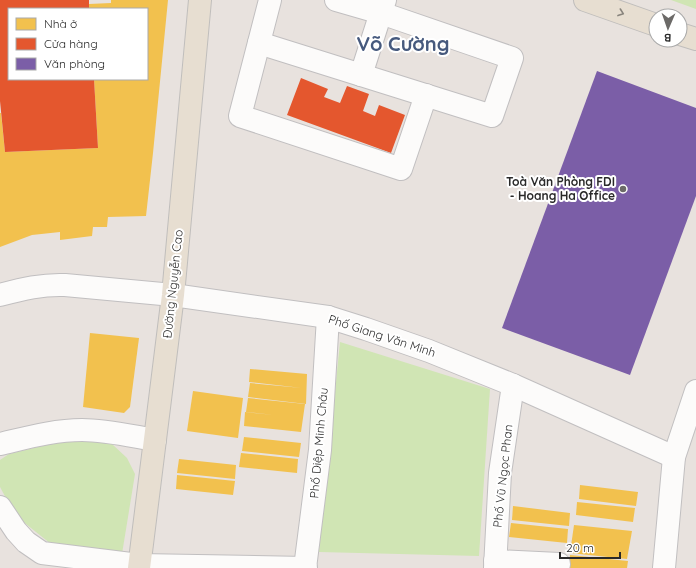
<svg xmlns="http://www.w3.org/2000/svg" width="696" height="568" viewBox="0 0 696 568" font-family="Quicksand,sans-serif">
	<style>
		.green { fill: #d0e5b4 }
		.homes { fill: #f2c14e }
		.shops { fill: #e4572e }
		.offices { fill: #7b5ea7 }
		.lines { fill: none; stroke-linecap: round; stroke-linejoin: round }
		.minor-casing { stroke: #c1bfc0; stroke-width: 24 }
		.major-casing { stroke: #c0bebc; stroke-width: 24 }
		.minor { stroke: #fcfbfa; stroke-width: 22 }
		.major { stroke: #e7ded1; stroke-width: 22 }
		.oneway { stroke: #88847d }
		.poi-dot { fill: #6c6a68; stroke: #fff; stroke-width: 1.5 }
		.labels { text-anchor: middle; stroke-width: 4; stroke-linejoin: round; paint-order: stroke }
		.poi-label { font-size: 12px; font-weight: bold; fill: #292929; stroke: #fff; text-anchor: end }
		.street-label { font-size: 12px; fill: #292929; stroke: #fff }
		.town-label { font-size: 20px; font-weight: bold; fill: #46597d; stroke: #fff }
	</style>
	<rect width="100%" height="100%" fill="#e8e2de"/>
	<g class="green">
		<polygon points="671,0 696,0 696,9"/>
		<polygon points="340,342 490,389 479,556 319,552"/>
		<polygon points="75,438 112,444 127,458 135,474 122,554 51,544 21,520 7,500 0,487 0,460 9,454"/>
	</g>
	<g class="homes">
		<polygon points="111,0 168,0 153,153 146,216 108,217 107,227 93,227 92,236 60,240 60,232 32,235 0,247 0,113 1,113 5,152 98,148 94,79 147,79 147,9 89,9 89,4 111,3"/>
		<polygon points="90,333 139,338 130,407 124,413 83,407"/>
		<polygon points="250,369 307,374 306,404 248,397 250,383 302,388 249,382"/>
		<polygon points="193,391 243,398 238,438 187,431"/>
		<polygon points="248,398 305,404 301,432 244,426 245,412 274,415 246,412"/>
		<polygon points="244,437 301,443 299,457 242,451"/>
		<polygon points="241,453 298,459 297,473 239,467"/>
		<polygon points="179,459 236,465 235,479 177,473"/>
		<polygon points="177,475 235,481 233,495 176,489"/>
		<polygon points="580,485 638,492 636,506 579,499"/>
		<polygon points="577,502 635,508 633,522 576,515"/>
		<polygon points="513,506 570,513 569,526 512,520"/>
		<polygon points="511,523 568,529 567,543 509,537"/>
		<polygon points="574,525 632,531 627,559 570,553"/>
		<polygon points="570,555 628,561 627,568 569,568"/>
	</g>
	<g class="shops">
		<polygon points="0,0 89,0 89,9 9,9 9,79 94,79 98,148 5,152 0,101"/>
		<polygon points="301,78 328,89 324,97 340,103 347,86 369,94 363,111 375,116 379,105 405,115 391,153 287,115"/>
	</g>
	<polygon class="offices" points="597,71 696,108 696,196 630,375 502,328"/>
	<g class="lines">
		<defs>
			<g id="minor">
				<polyline points="270,0 240,116 401,169 426,95"/>
				<polyline points="259,43 492,116 512,58 381,13 336,0"/>
				<polyline points="361,75 385,0"/>
				<path d="M0,295c22,-6 43,-11 65,-10l108,10 155,22 38,12 63,22 84,34 161,72"/>
				<path d="M0,444c26,-6 54,-14 82,-14 24,0 49,6 73,10"/>
				<polyline points="0,507 16,531 26,542 42,553 139,565 306,568"/>
				<polyline points="495,561 559,564"/>
				<polyline points="305,568 320,450 328,317"/>
				<polyline points="495,568 500,473 513,385"/>
				<polyline points="664,568 674,457 696,391"/>
			</g>
			<g id="major">
				<polyline points="585,0 656,25"/>
				<polyline points="680,34 696,39"/>
				<polyline points="139,568 173,295 200,0"/>
			</g>
		</defs>
		<use href="#minor" class="minor-casing"/>
		<use href="#major" class="major-casing"/>
		<use href="#minor" class="minor"/>
		<use href="#major" class="major"/>
	</g>
	<defs><path id="oneway-chevron" d="M-2-3.5L2.5 0L-2 3.5" fill="none" stroke-width="1.6" stroke-linecap="round" stroke-linejoin="round"/></defs>
	<use class="oneway" href="#oneway-chevron" transform="translate(621 13) rotate(20)"/>
	<circle class="poi-dot" cx="623" cy="189" r="4"/>
	<g class="labels">
		<g class="poi-label">
			<text x="615" y="186">Toà Văn Phòng FDI<tspan x="615" dy="14">- Hoang Ha Office</tspan></text>
		</g>
		<g class="street-label">
			<text transform="translate(173 284) rotate(-84)" y="4">Đường Nguyễn Cao</text>
			<text transform="translate(382 336) rotate(18)" y="4">Phố Giang Văn Minh</text>
			<text transform="translate(319 443) rotate(-85)" y="4">Phố Diệp Minh Châu</text>
			<text transform="translate(503 476) rotate(-84)" y="4">Phố Vũ Ngọc Phan</text>
		</g>
		<g class="town-label">
			<text x="403" y="51">Võ Cường</text>
		</g>
	</g>
	<rect x="8" y="8" width="140" height="72" fill="#ffffff" stroke="#a9a9a9"/>
	<rect x="16" y="18" width="20" height="12" fill="#f2c14e" stroke="#a9a9a9"/>
	<text x="44" y="28" font-size="12" fill="#292929">Nhà ở</text>
	<rect x="16" y="38" width="20" height="12" fill="#e4572e" stroke="#a9a9a9"/>
	<text x="44" y="48" font-size="12" fill="#292929">Cửa hàng</text>
	<rect x="16" y="58" width="20" height="12" fill="#7b5ea7" stroke="#a9a9a9"/>
	<text x="44" y="68" font-size="12" fill="#292929">Văn phòng</text>
	<g transform="translate(668 28) rotate(182)"><circle r="19" fill="#ffffff" stroke="#a9a9a9"/>
	<path d="M0-3L7 15L0 10L-7 15Z" fill="#6c6a68"/>
	<text y="-6" font-size="11" font-weight="bold" text-anchor="middle" fill="#292929">B</text>
	</g>
	<path d="M560 552v6h60v-6" fill="none" stroke="#292929" stroke-width="2"/>
	<text x="566" y="552" font-size="12" fill="#292929" stroke="#ffffff" stroke-width="3" paint-order="stroke">20 m</text>
</svg>
